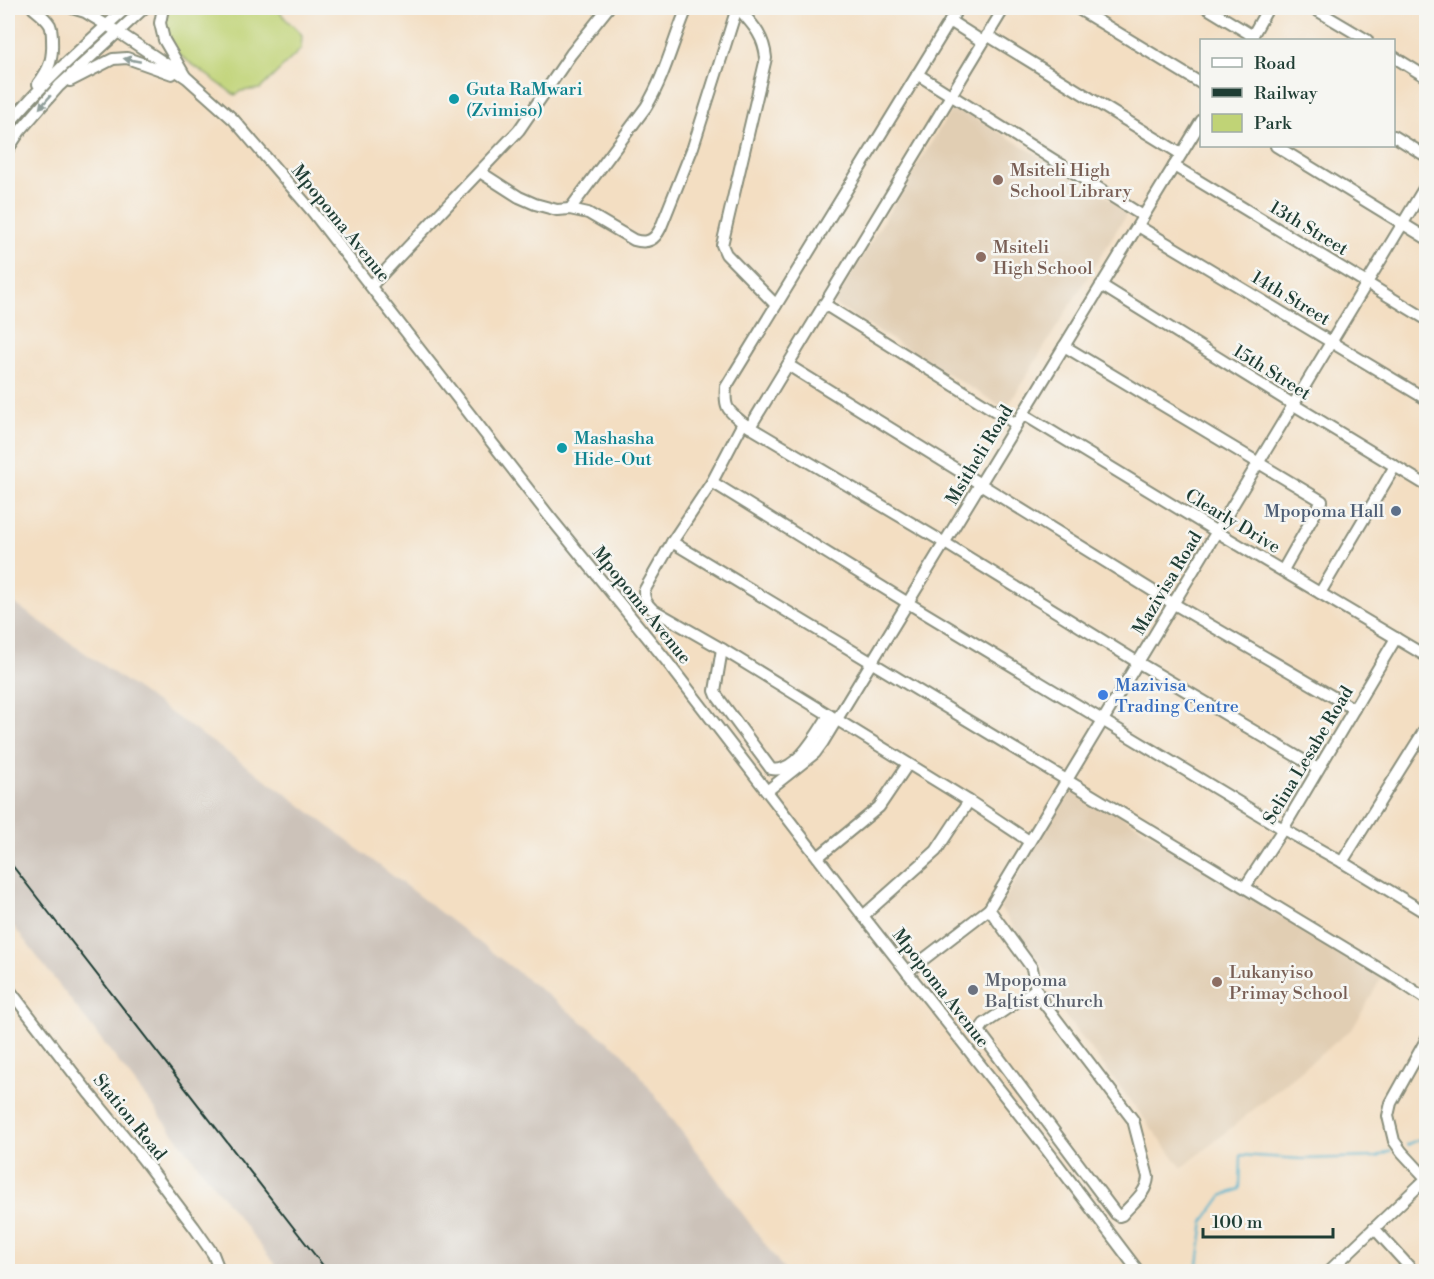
<svg xmlns="http://www.w3.org/2000/svg" width="1434" height="1279" viewBox="0 0 1434 1279" font-family="'Libre Bodoni',serif">
	<style>
		.built { fill: #e1ceb3 }
		.industrial { fill: #ccc2b9 }
		.green { fill: #c0d376; stroke: #708855; stroke-width: 1.5 }
		.lines { fill: none; stroke-linecap: round; stroke-linejoin: round }
		.stream { stroke: #4db0cc; stroke-width: 2 }
		.minor-casing { stroke: #898e7b; stroke-width: 14 }
		.minor { stroke: #fff; stroke-width: 10 }
		.rail { stroke: #1f3d34; stroke-width: 2 }
		.oneway { fill: #8f9e9a }
		.culture-dot { fill: #0f9aa8; stroke: #f6f6f2; stroke-width: 2 }
		.education-dot { fill: #8d6e63; stroke: #f6f6f2; stroke-width: 2 }
		.service-dot { fill: #5c6f8a; stroke: #f6f6f2; stroke-width: 2 }
		.shop-dot { fill: #3f7fe0; stroke: #f6f6f2; stroke-width: 2 }
		.worship-dot { fill: #6b7280; stroke: #f6f6f2; stroke-width: 2 }
		.labels { text-anchor: middle; stroke-width: 5; stroke-linejoin: round; paint-order: stroke }
		.culture-label { font-size: 18px; fill: #0d838f; stroke: #f6f6f2; text-anchor: start }
		.education-label { font-size: 18px; fill: #785e54; stroke: #f6f6f2; text-anchor: start }
		.street-label { font-size: 18px; fill: #1f3d34; stroke: #f6f6f2 }
		.service-label { font-size: 18px; fill: #4e5e75; stroke: #f6f6f2; text-anchor: end }
		.shop-label { font-size: 18px; fill: #366cbe; stroke: #f6f6f2; text-anchor: start }
		.worship-label { font-size: 18px; fill: #5b616d; stroke: #f6f6f2; text-anchor: start }
	</style>
	<rect width="100%" height="100%" fill="#f6f6f2"/>
	<filter id="ink" filterUnits="userSpaceOnUse"><feTurbulence type="fractalNoise" baseFrequency=".0167" numOctaves="2"/><feDisplacementMap in="SourceGraphic" scale="12" xChannelSelector="R" yChannelSelector="G"/><feConvolveMatrix kernelMatrix="1 2 1 2 8 2 1 2 1" color-interpolation-filters="sRGB"/></filter>
	<filter id="wash" filterUnits="userSpaceOnUse"><feTurbulence type="fractalNoise" baseFrequency=".008" numOctaves="4" result="noise"/><feDisplacementMap in="SourceGraphic" scale="24" xChannelSelector="R" yChannelSelector="G"/><feGaussianBlur stdDeviation="1.35" result="paint"/><feColorMatrix in="noise" values="0 0 0 0 0 0 0 0 0 0 0 0 0 0 0 0 0 1.4 0 .05"/><feComposite in="paint" operator="in"/></filter>
	<g filter="url(#wash)">
		<rect width="100%" height="100%" fill="#f3dec2"/>
		<g class="built">
			<polygon points="954,105 1129,210 1006,409 833,304"/>
			<polygon points="1070,785 1384,973 1353,1028 1182,1168 1052,999 1061,991 1000,908"/>
		</g>
		<polygon class="industrial" points="8,599 285,793 624,1054 785,1271 280,1271 8,919"/>
		<path class="green" d="M168,8h110c6,13 15,16 24,27l-1,14 -41,40 -19,2 -6,4 -57,-41 -11,-14 -3,-15z"/>
		<g class="lines">
			<g class="stream">
				<polyline points="1407,1145 1426,1136"/>
				<polyline points="1197,1272 1204,1221 1222,1196 1240,1189 1241,1155 1301,1159 1377,1157 1391,1151"/>
			</g>
		</g>
	</g>
	<g filter="url(#ink)">
		<g class="lines">
			<defs>
				<g id="minor">
					<path d="M33,8c6,5 13,10 17,17 2,5 2,9 2,14 1,20 -2,29 -14,45"/>
					<polyline points="72,8 85,12 118,32 187,78 234,120 312,211 549,516 665,659 863,916 1037,1137 1139,1272"/>
					<polyline points="163,8 160,23 164,40 185,76"/>
					<path d="M738,8c14,16 26,27 28,50l-44,187 4,9 50,51"/>
					<path d="M958,8l-232,379c-2,22 2,23 17,36l202,120 194,120 179,106"/>
					<polyline points="1077,8 1202,84"/>
					<polyline points="1207,8 1253,36"/>
					<polyline points="1313,8 1367,40"/>
					<polyline points="950,21 983,42"/>
					<polyline points="987,35 1181,154"/>
					<polyline points="1250,40 1268,8"/>
					<polyline points="1394,57 1426,77"/>
					<polyline points="917,74 1143,216"/>
					<polyline points="70,81 113,59 127,58 172,74"/>
					<path d="M8,125c35,-43 77,-80 118,-117"/>
					<polyline points="1394,136 1426,156"/>
					<polyline points="1276,146 1426,238"/>
					<polyline points="8,149 20,131 59,86 144,8"/>
					<polyline points="1174,166 1426,319"/>
					<path d="M480,172l39,25 16,7 22,6 13,-1 18,4 46,27c14,4 21,0 27,-13l32,-80 44,-139"/>
					<path d="M570,209l76,-102c19,-31 27,-66 41,-99"/>
					<polyline points="1138,226 1426,399"/>
					<polyline points="1101,285 1294,405 1426,485"/>
					<polyline points="371,286 519,130 571,54 608,8"/>
					<polyline points="824,304 1016,424"/>
					<polyline points="1064,346 1322,501 1283,570"/>
					<polyline points="788,365 1174,604 1354,709"/>
					<polyline points="1023,414 1217,532 1426,656"/>
					<path d="M743,423l-31,59 -40,60 -28,49c0,8 2,12 8,18l70,40 247,152 60,40"/>
					<polyline points="750,427 1004,8"/>
					<polyline points="712,482 908,603 1283,829 1342,862 1426,913"/>
					<polyline points="672,542 1398,980 1426,999"/>
					<polyline points="1320,593 1395,466"/>
					<path d="M722,649l-7,42 2,5 54,73c24,6 47,-37 58,-54"/>
					<polyline points="767,791 815,753 823,742 1202,120"/>
					<polyline points="818,857 879,807 908,764"/>
					<polyline points="1342,862 1426,728"/>
					<polyline points="1245,887 1283,829 1396,638"/>
					<path d="M989,909l43,59 4,21 4,9 93,122 15,57c-1,16 -16,26 -26,38l-3,1 -3,-2 -137,-183 5,-7 52,-35"/>
					<polyline points="863,916 936,851 969,801"/>
					<polyline points="907,972 989,909 1426,185"/>
					<polyline points="8,988 88,1092 142,1158 194,1227 213,1254 220,1272"/>
					<polyline points="1426,1040 1391,1103 1388,1116 1394,1141 1402,1152 1426,1178"/>
					<polyline points="1374,1228 1414,1272"/>
					<polyline points="1328,1272 1426,1179"/>
				</g>
			</defs>
			<use href="#minor" class="minor-casing"/>
			<use href="#minor" class="minor"/>
			<polyline class="rail" points="8,860 328,1272"/>
		</g>
		<defs><path id="oneway-solid" d="M-6-.8H1V-3.2L6.5 0L1 3.2V.8H-6Z" transform="scale(1.5)"/></defs>
		<g class="oneway">
			<use href="#oneway-solid" transform="translate(132 60) rotate(-169)"/>
			<use href="#oneway-solid" transform="translate(45 102) rotate(131)"/>
		</g>
	</g>
	<g class="culture-dot">
		<circle cx="454" cy="99" r="6"/>
		<circle cx="562" cy="448" r="6"/>
	</g>
	<g class="education-dot">
		<circle cx="998" cy="180" r="6"/>
		<circle cx="981" cy="257" r="6"/>
		<circle cx="1217" cy="982" r="6"/>
	</g>
	<circle class="service-dot" cx="1396" cy="511" r="6"/>
	<circle class="shop-dot" cx="1103" cy="695" r="6"/>
	<circle class="worship-dot" cx="973" cy="990" r="6"/>
	<g class="labels">
		<g class="culture-label">
			<text x="466" y="95">Guta RaMwari<tspan x="466" dy="21">(Zvimiso)</tspan></text>
			<text x="574" y="444">Mashasha<tspan x="574" dy="21">Hide-Out</tspan></text>
		</g>
		<g class="education-label">
			<text x="1010" y="176">Msiteli High<tspan x="1010" dy="21">School Library</tspan></text>
			<text x="993" y="253">Msiteli<tspan x="993" dy="21">High School</tspan></text>
			<text x="1229" y="978">Lukanyiso<tspan x="1229" dy="21">Primay School</tspan></text>
		</g>
		<g class="street-label">
			<text transform="translate(341 223) rotate(51)" y="6">Mpopoma Avenue</text>
			<text transform="translate(1309 228) rotate(31)" y="6">13th Street</text>
			<text transform="translate(1291 298) rotate(31)" y="6">14th Street</text>
			<text transform="translate(1272 372) rotate(32)" y="6">15th Street</text>
			<text transform="translate(979 455) rotate(-59)" y="6">Msitheli Road</text>
			<text transform="translate(1233 521) rotate(31)" y="6">Clearly Drive</text>
			<text transform="translate(1167 583) rotate(-59)" y="6">Mazivisa Road</text>
			<text transform="translate(642 605) rotate(51)" y="6">Mpopoma Avenue</text>
			<text transform="translate(1308 755) rotate(-59)" y="6">Selina Lesabe Road</text>
			<text transform="translate(941 988) rotate(52)" y="6">Mpopoma Avenue</text>
			<text transform="translate(130 1117) rotate(51)" y="6">Station Road</text>
		</g>
		<g class="service-label">
			<text x="1384" y="517">Mpopoma Hall</text>
		</g>
		<g class="shop-label">
			<text x="1115" y="691">Mazivisa<tspan x="1115" dy="21">Trading Centre</tspan></text>
		</g>
		<g class="worship-label">
			<text x="985" y="986">Mpopoma<tspan x="985" dy="21">Ba[tist Church</tspan></text>
		</g>
	</g>
	<rect width="1434" height="1279" fill="none" stroke="#f6f6f2" stroke-width="30"/>
	<rect x="1200" y="39" width="195" height="108" fill="#f6f6f2" stroke="#a0aca6" stroke-width="1.5"/>
	<rect x="1212" y="58" width="30" height="9" fill="#ffffff" stroke="#a0aca6" stroke-width="1.5"/>
	<text x="1254" y="69" font-size="18" fill="#1f3d34">Road</text>
	<rect x="1212" y="88" width="30" height="9" fill="#1f3d34" stroke="#a0aca6" stroke-width="1.5"/>
	<text x="1254" y="99" font-size="18" fill="#1f3d34">Railway</text>
	<rect x="1212" y="114" width="30" height="18" fill="#c0d376" stroke="#a0aca6" stroke-width="1.5"/>
	<text x="1254" y="129" font-size="18" fill="#1f3d34">Park</text>
	<path d="M1203 1228v9h130v-9" fill="none" stroke="#1f3d34" stroke-width="3"/>
	<text x="1212" y="1228" font-size="18" fill="#1f3d34" stroke="#f6f6f2" stroke-width="4.5" paint-order="stroke">100 m</text>
</svg>
